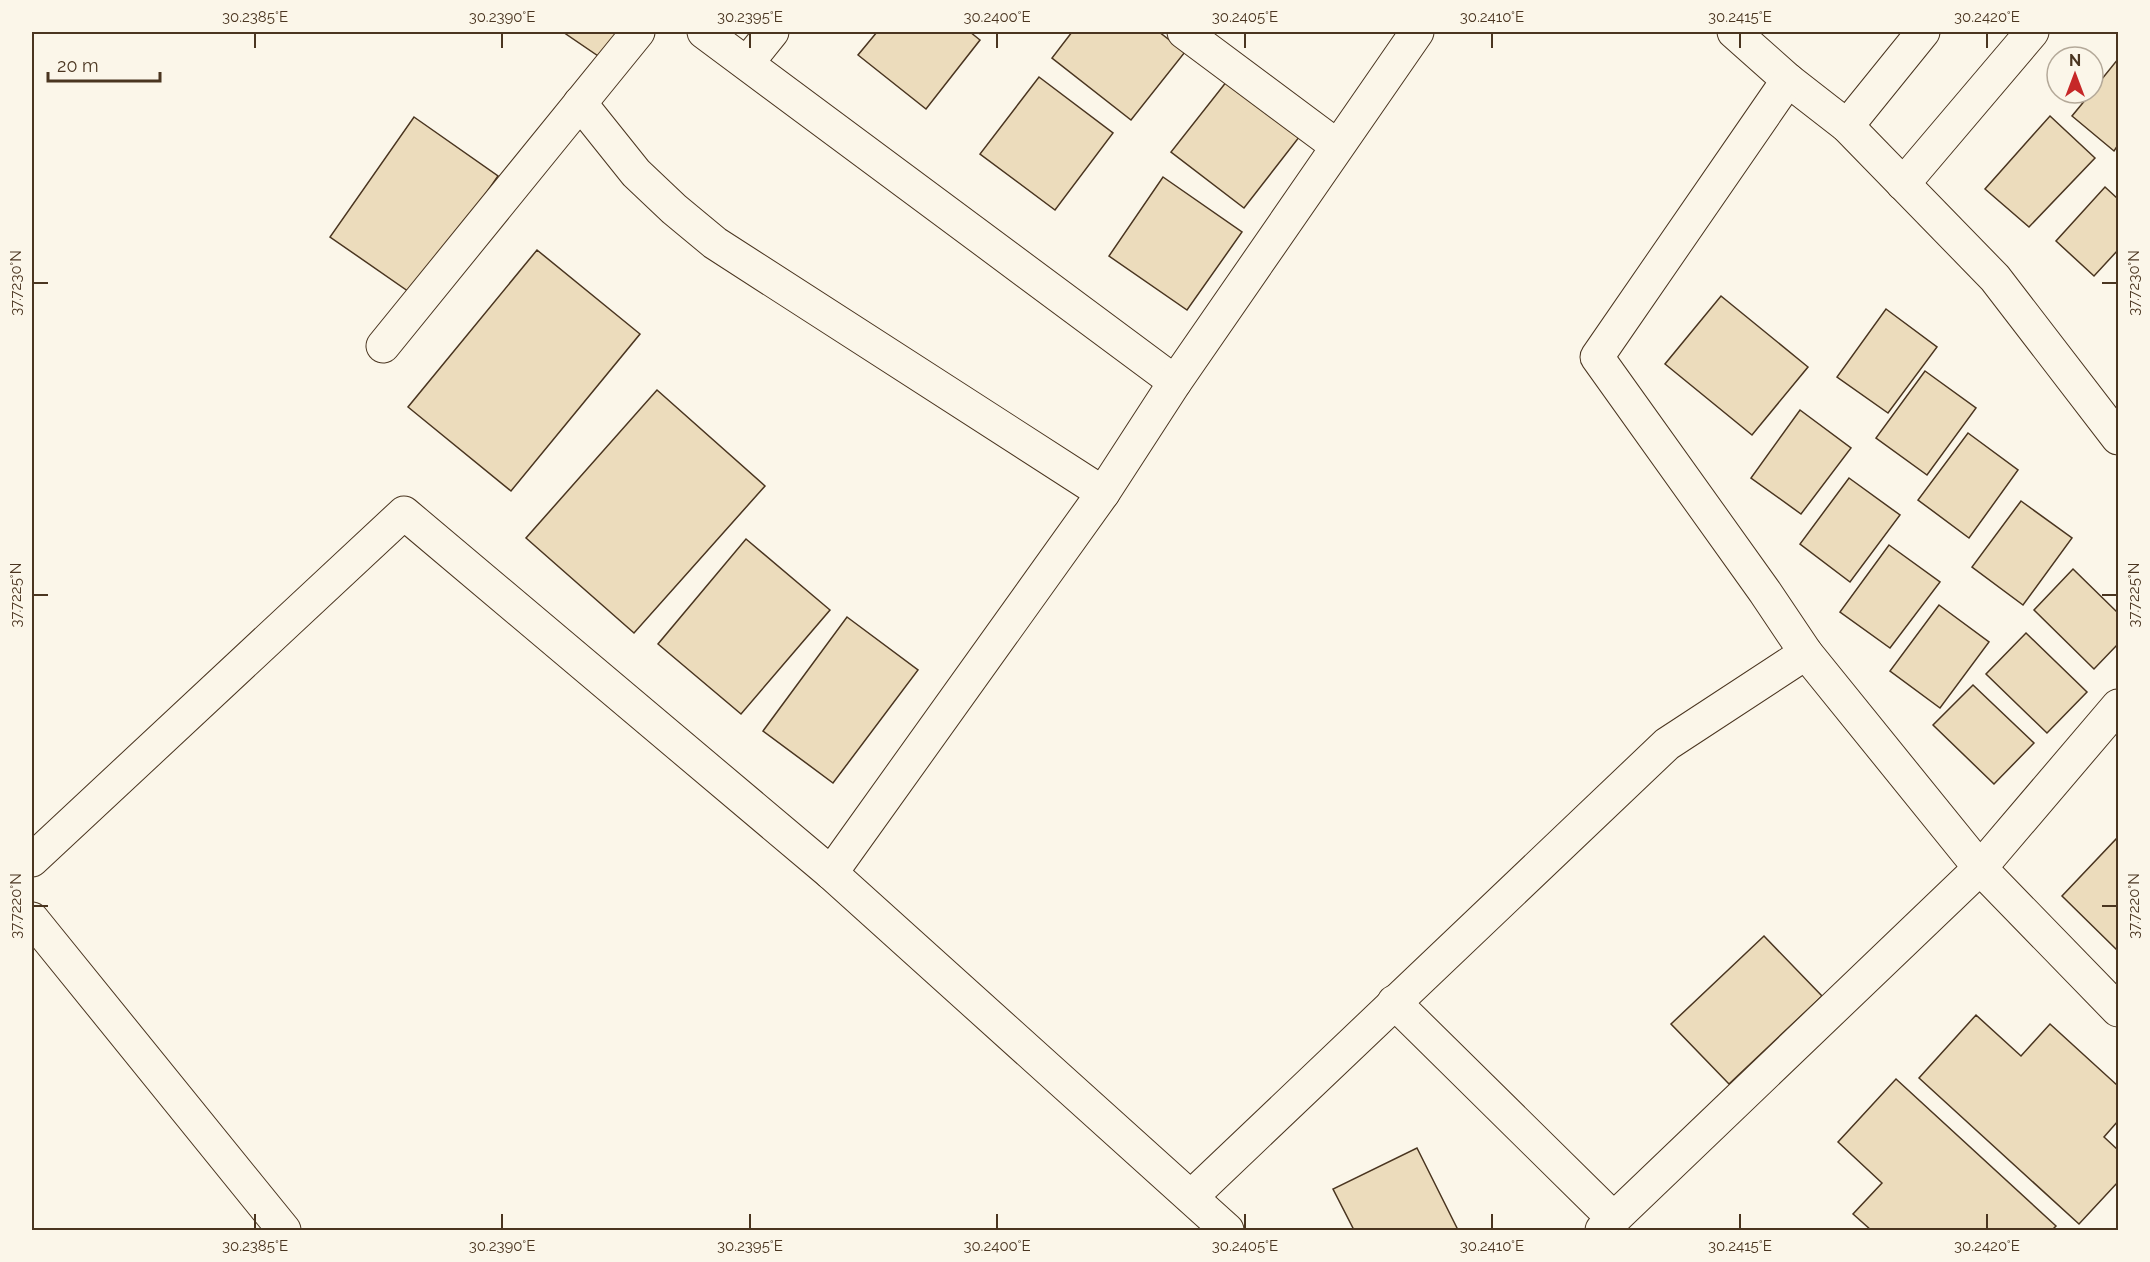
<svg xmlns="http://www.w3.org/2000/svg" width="2150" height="1262" viewBox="0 0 2150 1262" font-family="Raleway,sans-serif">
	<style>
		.building { fill: #ecdcbc; stroke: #4a3520; stroke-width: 1.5 }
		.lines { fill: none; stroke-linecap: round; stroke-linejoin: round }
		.minor-casing { stroke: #4a3520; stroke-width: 35 }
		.minor { stroke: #fbf6e9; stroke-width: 33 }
		.ticks { fill: none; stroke: #4a3520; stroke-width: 2 }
		.neatline { fill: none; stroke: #4a3520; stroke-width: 2 }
		.ticks-label { font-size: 15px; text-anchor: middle; fill: #4a3520 }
	</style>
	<rect width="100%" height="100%" fill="#fbf6e9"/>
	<g class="building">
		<polygon points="563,32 628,32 607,62"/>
		<polygon points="877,32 970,32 980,40 926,109 858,55"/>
		<polygon points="1072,32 1159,32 1185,52 1131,120 1052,58"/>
		<polygon points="2118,59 2118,145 2114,151 2072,116 2091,93 2093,93 2093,90"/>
		<polygon points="1039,77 1113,133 1055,210 980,154"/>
		<polygon points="1227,81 1300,136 1244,208 1171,152"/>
		<polygon points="2050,116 2095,158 2029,227 1985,189"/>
		<polygon points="414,117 498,176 415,296 330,237"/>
		<polygon points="1163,177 1242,232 1187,310 1109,256"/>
		<polygon points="2105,187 2118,199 2118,250 2094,276 2056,241"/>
		<polygon points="537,250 640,334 511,491 408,407"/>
		<polygon points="1721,296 1808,367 1752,435 1665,364"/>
		<polygon points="1886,309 1937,347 1888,413 1837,377"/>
		<polygon points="1925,371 1976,408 1927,475 1876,438"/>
		<polygon points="657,390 765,486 634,633 526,538"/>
		<polygon points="1800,410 1851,448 1801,514 1751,478"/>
		<polygon points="1968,433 2018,470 1969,538 1918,500"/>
		<polygon points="1849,478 1900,515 1850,582 1800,544"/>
		<polygon points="2021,501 2072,538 2023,605 1972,567"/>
		<polygon points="746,539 830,610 741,714 658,644"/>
		<polygon points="1889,545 1940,582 1890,648 1840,612"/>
		<polygon points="2073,569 2118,613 2118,644 2094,669 2034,610"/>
		<polygon points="1939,605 1989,642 1940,708 1890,671"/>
		<polygon points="847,617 918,670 833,783 763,731"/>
		<polygon points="2026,633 2087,692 2047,733 1986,674"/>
		<polygon points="1973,685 2034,743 1994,784 1933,725"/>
		<polygon points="2118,837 2118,951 2062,896"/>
		<polygon points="1764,936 1822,996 1729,1084 1671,1024"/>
		<polygon points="1976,1015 2021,1056 2050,1024 2118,1086 2118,1121 2104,1137 2118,1150 2118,1182 2079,1224 1919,1078"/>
		<polygon points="1896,1079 2056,1226 2052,1230 1871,1230 1853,1214 1882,1183 1838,1142"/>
		<polygon points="1417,1148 1458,1230 1354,1230 1333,1189"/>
	</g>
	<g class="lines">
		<defs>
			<g id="minor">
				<polyline points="704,32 1175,382"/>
				<polyline points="1184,32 1337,146"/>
				<polyline points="1734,32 1788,80 1847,126 1995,278 2118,438"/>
				<polyline points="747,63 772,32"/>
				<polyline points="1788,80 1597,357 1765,592 1806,653 1980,868 2118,1010"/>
				<polyline points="580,103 636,173 674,209 715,243 1103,493"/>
				<polyline points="1847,126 1923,32"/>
				<polyline points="1903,184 2032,32"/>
				<polyline points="383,346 638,32"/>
				<polyline points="32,860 404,513 831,873 1227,1230"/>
				<polyline points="831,873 1103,493 1175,382 1417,32"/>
				<polyline points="32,919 284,1230"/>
				<polyline points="1394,1002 1614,1219"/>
				<polyline points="1191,1197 1667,744 1806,653"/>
				<polyline points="1602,1230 1980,868 2118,706"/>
			</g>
		</defs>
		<use href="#minor" class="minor-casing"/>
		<use href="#minor" class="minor"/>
	</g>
	<path class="ticks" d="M255,33v15M502,33v15M750,33v15M997,33v15M1245,33v15M1492,33v15M1740,33v15M1987,33v15M33,283h15M2102,283h15M33,595h15M2102,595h15M33,906h15M2102,906h15M255,1214v15M502,1214v15M750,1214v15M997,1214v15M1245,1214v15M1492,1214v15M1740,1214v15M1987,1214v15"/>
	<rect width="2150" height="1262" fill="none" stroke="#fbf6e9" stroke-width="66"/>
	<g transform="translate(2075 75)"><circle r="28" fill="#fbf6e9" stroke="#b4a999" stroke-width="1.5"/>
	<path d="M0-4.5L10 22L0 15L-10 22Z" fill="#c62828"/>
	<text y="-9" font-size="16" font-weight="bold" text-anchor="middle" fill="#4a3520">N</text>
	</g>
	<path d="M48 72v9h112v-9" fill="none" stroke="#4a3520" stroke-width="3"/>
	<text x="57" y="72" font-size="18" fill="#4a3520" stroke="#fbf6e9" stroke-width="4.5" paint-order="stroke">20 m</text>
	<rect x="33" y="33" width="2084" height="1196" class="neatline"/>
	<g class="ticks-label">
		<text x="255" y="22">30.2385°E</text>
		<text x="502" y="22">30.2390°E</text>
		<text x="750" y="22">30.2395°E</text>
		<text x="997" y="22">30.2400°E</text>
		<text x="1245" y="22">30.2405°E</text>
		<text x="1492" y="22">30.2410°E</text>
		<text x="1740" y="22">30.2415°E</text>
		<text x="1987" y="22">30.2420°E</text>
		<text transform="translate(16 283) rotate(-90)" y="5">37.7230°N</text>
		<text transform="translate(2134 283) rotate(-90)" y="5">37.7230°N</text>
		<text transform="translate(16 595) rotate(-90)" y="5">37.7225°N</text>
		<text transform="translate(2134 595) rotate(-90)" y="5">37.7225°N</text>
		<text transform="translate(16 906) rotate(-90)" y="5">37.7220°N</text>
		<text transform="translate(2134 906) rotate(-90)" y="5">37.7220°N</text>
		<text x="255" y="1251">30.2385°E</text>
		<text x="502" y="1251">30.2390°E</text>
		<text x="750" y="1251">30.2395°E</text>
		<text x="997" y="1251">30.2400°E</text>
		<text x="1245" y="1251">30.2405°E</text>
		<text x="1492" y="1251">30.2410°E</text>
		<text x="1740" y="1251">30.2415°E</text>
		<text x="1987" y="1251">30.2420°E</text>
	</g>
</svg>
